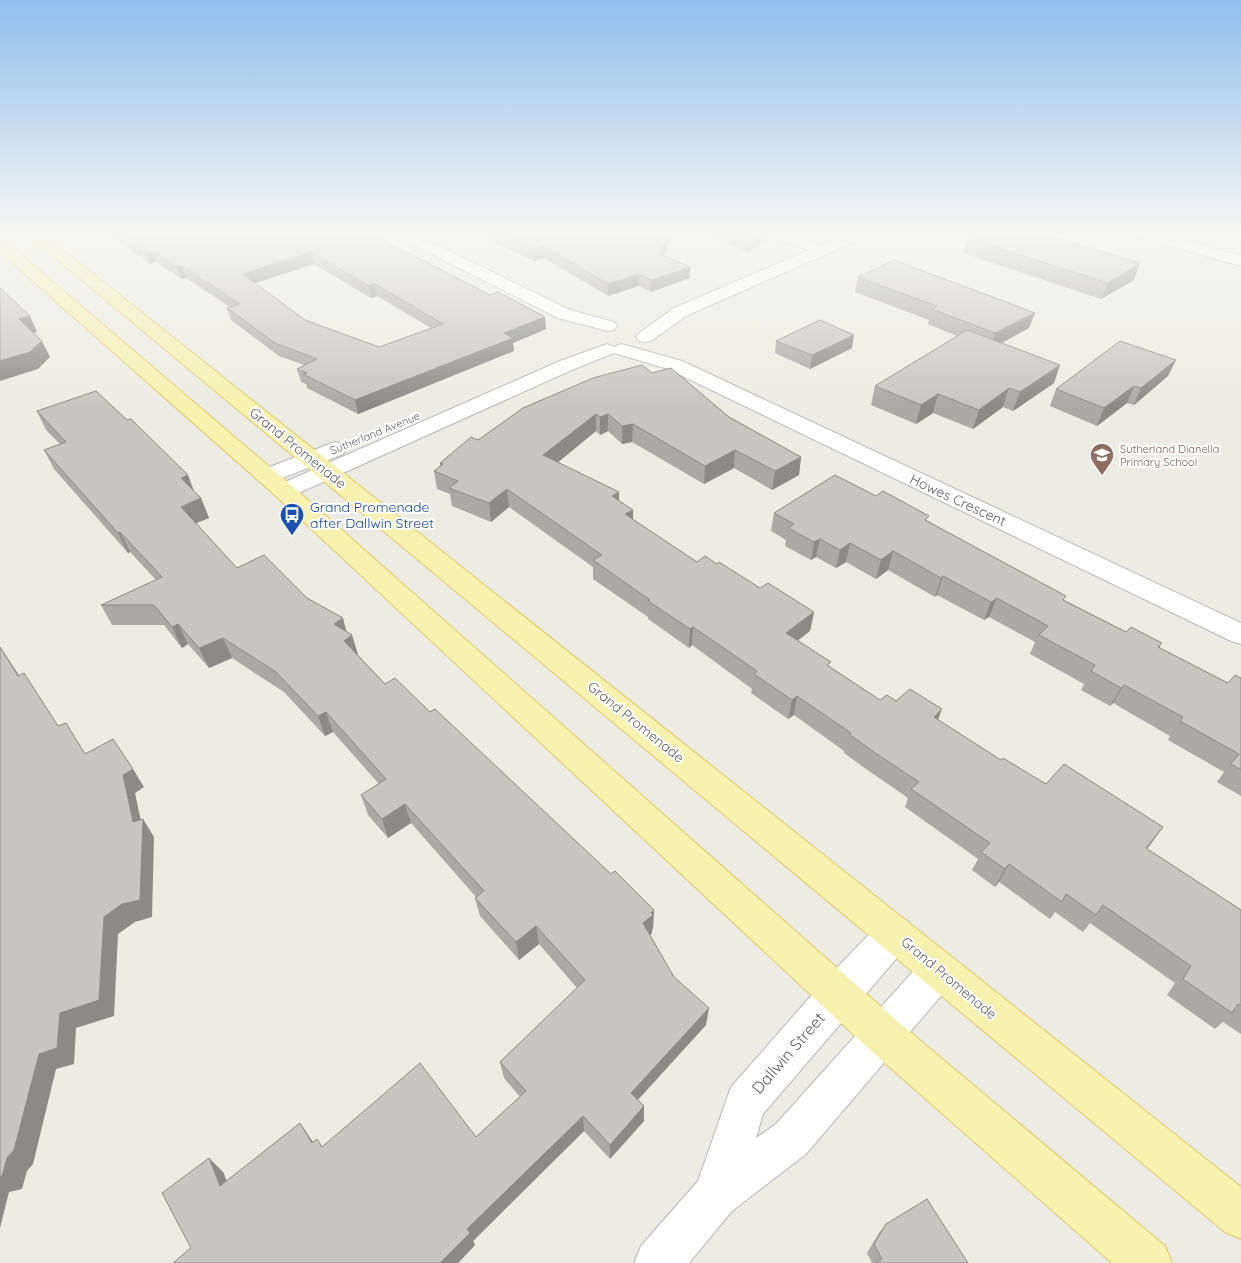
<svg xmlns="http://www.w3.org/2000/svg" width="1241" height="1263" viewBox="0 0 1241 1263" font-family="Quicksand,sans-serif">
	<style>
		.lines { fill: none; stroke-linecap: round; stroke-linejoin: round }
		.minor-casing { stroke: #b5b7bb; stroke-width: 2 }
		.primary-casing { stroke: #e0cb67; stroke-width: 2 }
		.minor { fill: #fff; fill-rule: evenodd }
		.primary { fill: #f5f1ae; fill-rule: evenodd }
		.wall { fill: #aba9a5; fill-rule: evenodd }
		.shaded-wall { fill: #8b8a86 }
		.building { fill: #c7c5c0; stroke: #8b8a86; fill-rule: evenodd }
		.labels { text-anchor: middle; stroke-width: 4; stroke-linejoin: round; paint-order: stroke }
		.far-street-label { font-size: 11px; fill: #5b5d62; stroke: #fff }
		.far-education-label { font-size: 11px; fill: #785e54; stroke: #fff; text-anchor: start }
		.street-label { font-size: 14px; fill: #5b5d62; stroke: #fff }
		.transit-label { font-size: 14px; fill: #164399; stroke: #fff; text-anchor: start }
		.near-street-label { font-size: 16px; fill: #5b5d62; stroke: #fff }
	</style>
	<rect width="100%" height="100%" fill="#ecebe3"/>
	<g class="lines">
		<defs>
			<g id="minor">
				<polygon points="388,230 406,230 570,310 614,322 617,326 614,330 608,331 558,318 390,233"/>
				<polygon points="759,230 780,230 822,245 857,230 876,230 874,233 686,316 651,341 645,342 639,341 636,337 639,333 674,308 809,250 761,233"/>
				<polygon points="1123,230 1146,230 1241,256 1241,266 1125,233"/>
				<polygon points="607,344 614,347 621,344 682,361 1241,623 1241,644 1231,641 668,369 614,353 574,369 292,496 284,498 276,496 272,491 276,486 560,361"/>
				<polygon points="335,442 343,444 346,449 343,454 275,481 267,483 259,481 256,476 259,471"/>
				<polygon points="895,916 908,921 913,933 908,945 763,1114 756,1138 776,1124 926,957 939,952 952,957 958,970 952,983 806,1154 732,1211 689,1263 634,1263 641,1246 698,1181 731,1087 825,980 882,921"/>
			</g>
			<g id="primary">
				<polygon points="22,230 38,230 1241,1187 1241,1239 1225,1232"/>
				<polygon points="0,239 5,241 292,486 897,1021 1165,1246 1172,1263 1112,1263 869,1049 276,496 0,252"/>
			</g>
		</defs>
		<use href="#minor" class="minor-casing"/>
		<use href="#primary" class="primary-casing"/>
		<use href="#minor" class="minor"/>
		<use href="#primary" class="primary"/>
	</g>
	<g class="wall">
		<path d="M104,230h257l129,65 55,22 1,12 -33,14 1,8 -156,63 -51,-26 -1,-4 -5,-2 -4,-13 7,-4 -25,-9 -48,-36 -4,-12 3,-1 -44,-29 -4,1 -26,-17 -6,2zM314,264l57,34 6,-2 54,32 -52,19 -74,-27 -50,-37z"/>
		<polygon points="467,230 674,230 664,256 690,267 690,278 651,292 639,286 608,296 544,258 534,261"/>
		<polygon points="688,230 765,230 769,238 748,252"/>
		<polygon points="1216,230 1241,230 1241,236"/>
		<polygon points="967,238 1134,280 1101,299 963,253"/>
		<polygon points="858,277 1029,328 1002,343 1054,383 1013,411 1003,407 973,429 933,413 916,424 871,405 875,386 957,336 928,324 929,320 855,292"/>
		<polygon points="776,341 852,348 810,369 775,353"/>
		<polygon points="652,373 729,417 801,457 799,475 772,490 734,468 704,484 632,442 622,444 608,431 600,435 596,431 558,462 619,500 633,520 697,562 717,564 760,588 814,612 810,631 797,640 830,667 880,700 896,701 938,720 1001,760 1147,849 1241,910 1241,1034 1223,1022 1215,1029 1167,995 1175,983 1090,923 1083,932 1055,912 1050,919 999,882 995,887 972,870 978,859 905,807 908,798 869,771 844,753 844,751 794,715 788,719 751,693 752,689 692,645 689,648 648,619 648,617 593,579 593,567 509,507 491,522 452,506 450,494 437,489 434,471 440,466 440,463 478,440"/>
		<polygon points="1168,376 1134,405 1127,403 1097,426 1050,406 1056,389"/>
		<polygon points="37,411 194,491 201,498 209,518 196,523 237,568 307,598 346,632 352,635 358,655 385,684 430,712 611,874 654,910 653,928 652,930 652,933 650,935 674,977 706,1025 638,1100 644,1106 644,1121 610,1159 584,1131 473,1241 475,1245 458,1263 173,1263 191,1248 223,1172 227,1181 300,1123 313,1142 322,1146 476,1137 520,1097 504,1078 500,1062 577,988 539,944 519,960 480,916 475,898 476,897 411,823 388,838 368,815 361,795 379,784 333,732 325,736 284,692 232,658 209,668 188,644 182,648 164,625 112,625 101,605 156,580 130,552 128,553 54,469 44,450 60,444 46,430"/>
		<polygon points="774,513 928,521 1064,600 1126,632 1162,643 1159,648 1228,683 1241,678 1241,796 1217,782 1224,772 1168,740 1170,736 1113,703 1110,706 1081,690 1084,684 1030,654 1035,642 989,617 984,620 937,595 935,597 888,570 876,579 846,562 836,568 816,557 811,560 785,546 786,540 771,531"/>
		<polygon points="886,1224 968,1263 872,1263 867,1253 879,1233"/>
	</g>
	<g class="shaded-wall">
		<polygon points="670,230 674,230 660,266 660,254"/>
		<polygon points="765,230 770,230 769,238 748,252 749,241"/>
		<polygon points="543,246 544,258 534,261 533,250"/>
		<polygon points="152,251 156,262 150,264 146,253"/>
		<polygon points="311,252 314,264 246,286 243,274"/>
		<polygon points="1140,263 1134,280 1101,299 1108,283"/>
		<polygon points="182,266 186,278 182,279 178,267"/>
		<polygon points="690,267 690,278 651,292 652,280"/>
		<polygon points="639,274 639,286 608,296 608,284"/>
		<polygon points="375,284 377,296 371,298 369,286"/>
		<polygon points="1035,313 1029,328 990,349 995,333"/>
		<polygon points="30,316 37,332 27,335 19,319"/>
		<polygon points="545,317 546,329 513,343 514,351 358,414 355,400 504,333"/>
		<polygon points="854,335 852,348 810,369 812,355"/>
		<polygon points="42,341 50,357 38,369 0,381 0,361"/>
		<polygon points="1176,360 1168,376 1134,405 1141,388"/>
		<polygon points="1060,365 1054,383 1013,411 1020,392"/>
		<polygon points="1134,386 1127,403 1097,426 1104,408"/>
		<polygon points="1009,388 1003,407 973,429 979,410"/>
		<polygon points="938,394 933,413 916,424 921,405"/>
		<polygon points="596,414 596,431 545,473 543,455"/>
		<polygon points="608,414 608,431 600,435 600,417"/>
		<polygon points="633,424 632,442 622,444 622,426"/>
		<polygon points="735,450 734,468 704,484 705,466"/>
		<polygon points="801,457 799,475 772,490 775,471"/>
		<polygon points="188,475 195,494 181,478"/>
		<polygon points="507,489 509,507 491,522 489,503"/>
		<polygon points="619,492 619,510 612,496"/>
		<polygon points="201,498 209,518 189,526 181,507"/>
		<polygon points="633,510 633,528 625,514"/>
		<polygon points="120,532 130,552 128,553 118,533"/>
		<polygon points="820,539 816,557 811,560 814,542"/>
		<polygon points="850,543 846,562 836,568 840,550"/>
		<polygon points="893,551 888,570 876,579 881,560"/>
		<polygon points="943,576 937,595 935,597 941,578"/>
		<polygon points="997,598 989,617 984,620 991,602"/>
		<polygon points="814,612 810,631 783,652 786,633"/>
		<polygon points="343,618 348,638 352,635 358,655 340,645 334,624"/>
		<polygon points="178,624 188,644 182,648 172,627"/>
		<polygon points="693,627 692,645 689,648 690,629"/>
		<polygon points="223,638 232,658 209,668 199,648"/>
		<polygon points="0,646 31,694 18,676"/>
		<polygon points="1124,685 1113,703 1110,706 1121,688"/>
		<polygon points="797,696 794,715 788,719 792,700"/>
		<polygon points="942,709 935,728 934,717"/>
		<polygon points="326,712 333,732 325,736 318,716"/>
		<polygon points="133,769 144,787 135,793 143,831 143,819 154,837 152,917 135,922 118,934 114,1016 76,1028 74,1064 56,1069 33,1164 27,1171 22,1189 9,1192 0,1228 0,1177 7,1158 39,1054 60,1013 104,917 133,822 123,775"/>
		<polygon points="405,804 411,823 388,838 382,819"/>
		<polygon points="1163,827 1150,845 1133,866 1146,848"/>
		<polygon points="1009,864 999,882 995,887 1005,869"/>
		<polygon points="654,910 653,928 652,930 652,933 643,942 643,923"/>
		<polygon points="536,926 539,944 519,960 516,942"/>
		<polygon points="709,1008 706,1025 630,1108 631,1093"/>
		<polygon points="644,1106 644,1121 610,1159 610,1145"/>
		<polygon points="583,1116 584,1131 473,1241 475,1245 458,1263 440,1263 467,1229"/>
		<polygon points="300,1123 310,1138 322,1157 312,1143"/>
		<polygon points="209,1158 223,1172 234,1199 220,1186"/>
	</g>
	<g class="building">
		<path d="M115,230h246l18,8 111,57 8,-3 47,25 -41,16 9,5 -158,62 -52,-26 4,-1 -10,-4 20,-10 -42,-16 -48,-35 13,-4 -58,-38 -4,1 -26,-16 -6,2zM311,252l58,34 6,-2 68,40 -64,23 -74,-27 -62,-46z"/>
		<polygon points="490,230 670,230 660,254 690,267 652,280 639,274 608,284 543,246 533,250"/>
		<polygon points="719,230 765,230 749,241"/>
		<polygon points="984,230 1029,230 1140,263 1108,283 967,238"/>
		<polygon points="894,260 1035,313 995,333 932,309 937,306 858,277"/>
		<polygon points="0,288 30,316 19,319 42,341 30,352 0,361"/>
		<polygon points="820,320 854,335 812,355 776,341"/>
		<polygon points="967,330 1060,365 1020,392 1009,388 979,410 938,394 921,405 875,386"/>
		<polygon points="1120,341 1176,360 1141,388 1134,386 1104,408 1056,389"/>
		<polygon points="642,365 652,373 671,368 729,417 801,457 775,471 735,450 705,466 633,424 622,426 608,414 600,417 596,414 543,455 619,492 612,496 633,510 625,514 697,562 705,556 717,564 719,562 760,588 768,583 814,612 786,633 831,662 827,665 880,700 887,695 896,701 910,689 942,709 934,717 1001,760 1003,758 1046,784 1064,764 1163,827 1146,848 1241,910 1241,1006 1238,1004 1232,1013 1183,979 1191,966 1103,905 1096,915 1066,894 1062,902 1009,864 1005,869 981,852 990,843 911,789 919,782 874,752 849,734 851,733 797,696 792,700 754,674 757,671 693,627 690,629 648,601 650,600 593,560 602,555 507,489 489,503 449,488 458,481 434,471 443,464 440,463 471,437 478,440 523,408 593,378"/>
		<polygon points="96,391 127,420 131,419 188,475 181,478 201,498 181,507 237,568 264,555 307,598 343,618 334,624 352,635 344,641 385,684 395,678 430,712 435,709 611,874 615,871 654,910 651,913 653,915 643,923 674,977 709,1008 631,1093 644,1106 610,1145 583,1116 467,1229 470,1233 440,1263 173,1263 191,1248 162,1193 209,1158 220,1186 300,1123 312,1143 317,1139 322,1147 420,1063 476,1137 526,1091 500,1062 585,980 536,926 516,942 475,898 484,891 405,804 382,819 361,795 386,779 326,712 318,716 276,672 223,638 199,648 178,624 172,627 154,605 101,605 162,577 120,532 118,533 44,450 66,442 37,411"/>
		<polygon points="835,475 876,496 883,491 929,516 925,520 1066,596 1063,600 1126,632 1131,627 1162,643 1158,647 1228,683 1235,675 1241,678 1241,770 1231,764 1239,754 1180,721 1183,717 1124,685 1121,688 1091,671 1095,665 1039,635 1048,626 997,598 991,602 943,576 941,578 893,551 881,560 850,543 840,550 820,539 814,542 788,528 794,524 774,513"/>
		<polygon points="0,647 18,676 24,673 58,726 66,723 85,754 113,739 133,769 123,775 133,822 143,819 140,900 122,904 104,917 99,1000 60,1013 57,1048 39,1054 14,1150 7,1158 2,1176 0,1177"/>
		<polygon points="927,1199 968,1263 876,1263 882,1259 874,1244 886,1224"/>
	</g>
	<linearGradient id="sky" x2="0" y2="1"><stop stop-color="#8fbeed"/><stop offset="0.57" stop-color="#f6f6f2"/><stop offset="1" stop-color="#f6f6f2" stop-opacity="0"/></linearGradient>
	<rect width="1241" height="407" fill="url(#sky)"/>
	<defs>
		<symbol id="school-pin" viewBox="-11 -11 22 30"><path d="M0 17L-7.5 6A9.5 9.5 0 1 1 7.5 6Z" fill="#8d6e63" stroke="#fff"/><path d="M0-5L7-2L0 1L-7-2ZM-4 1L0 2.5L4 1V4Q0 6-4 4Z" fill="#fff"/></symbol>
		<symbol id="bus-pin" viewBox="-11 -11 22 30"><path d="M0 17L-7.5 6A9.5 9.5 0 1 1 7.5 6Z" fill="#1a4fb4" stroke="#fff"/><path d="M-5-6H5V4H4V6H2V4H-2V6H-4V4H-5ZM-3.5-4V0h7V-4ZM-3.5 1.2v1.5H-2V1.2ZM2 1.2v1.5H3.5V1.2Z" fill="#fff"/></symbol>
	</defs>
	<g fill-rule="evenodd">
		<use href="#school-pin" x="1088" y="441" width="28" height="38"/>
		<use href="#bus-pin" x="278" y="501" width="28" height="38"/>
	</g>
	<g class="labels">
		<g class="far-street-label">
			<text transform="translate(375 433) rotate(-22)" y="4">Sutherland Avenue</text>
		</g>
		<g class="far-education-label">
			<text x="1120" y="453">Sutherland Dianella<tspan x="1120" dy="13">Primary School</tspan></text>
		</g>
		<g class="street-label">
			<text transform="translate(298 448) rotate(39)" y="5">Grand Promenade</text>
			<text transform="translate(958 500) rotate(25)" y="5">Howes Crescent</text>
			<text transform="translate(636 722) rotate(39)" y="5">Grand Promenade</text>
			<text transform="translate(949 978) rotate(40)" y="5">Grand Promenade</text>
		</g>
		<g class="transit-label">
			<text x="310" y="512">Grand Promenade<tspan x="310" dy="16">after Dallwin Street</tspan></text>
		</g>
		<g class="near-street-label">
			<text transform="translate(788 1053) rotate(-49)" y="6">Dallwin Street</text>
		</g>
	</g>
</svg>
